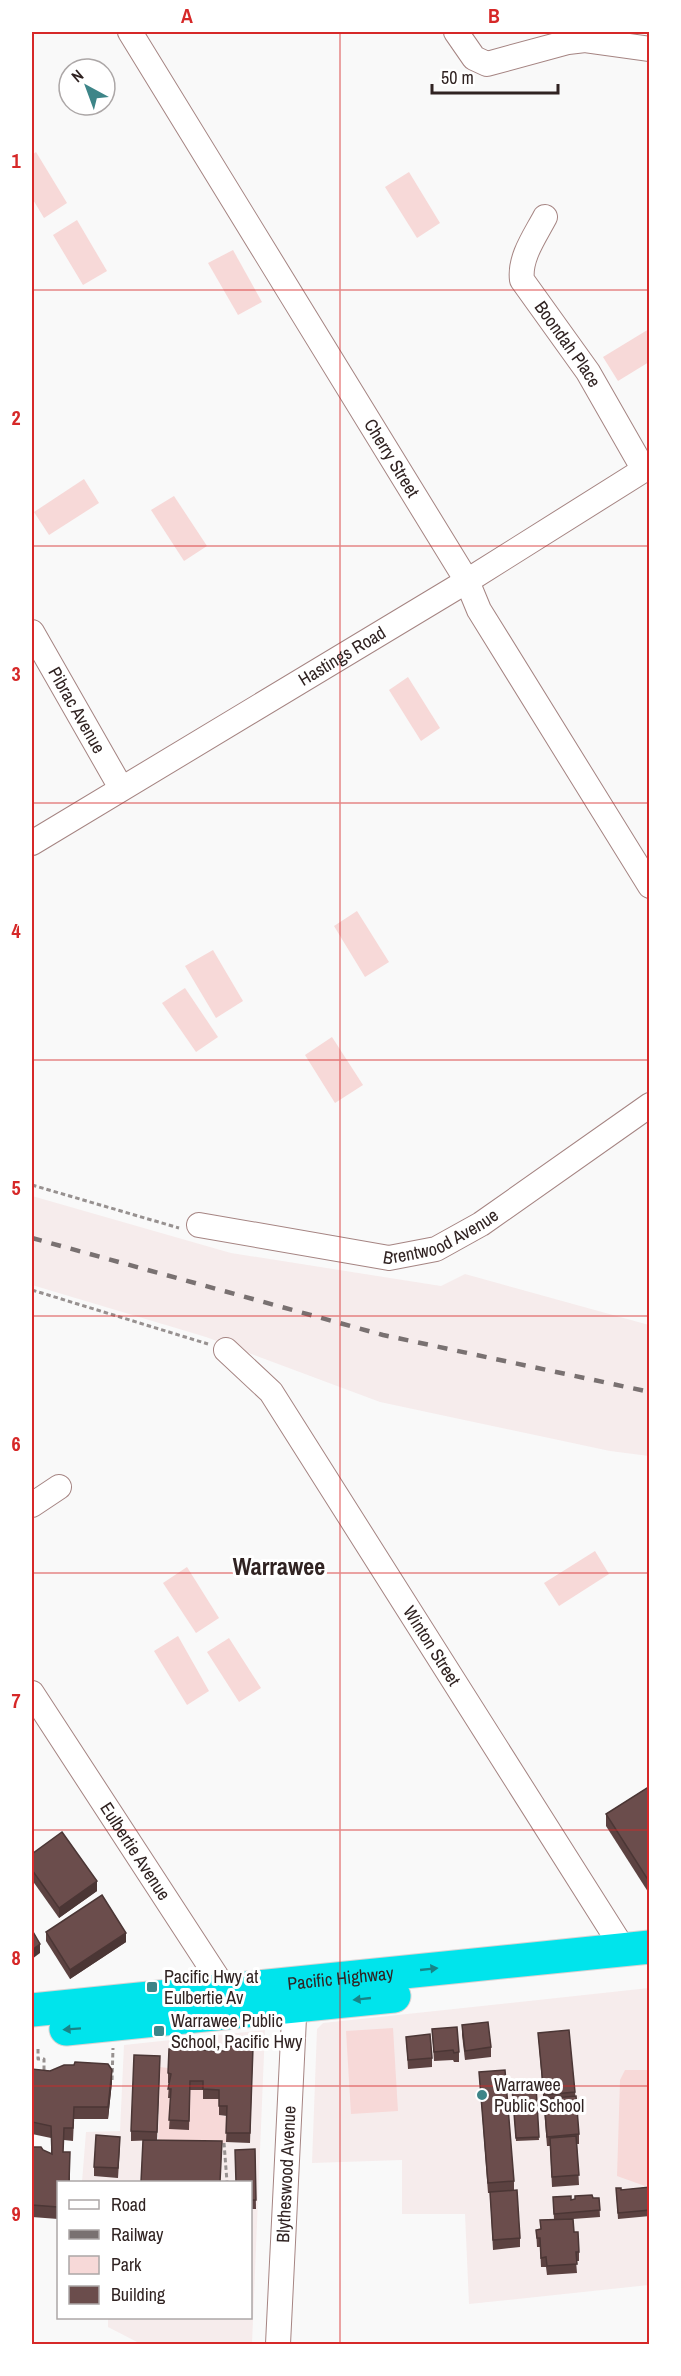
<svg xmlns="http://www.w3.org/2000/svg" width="681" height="2376" viewBox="0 0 681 2376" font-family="'Archivo Narrow',sans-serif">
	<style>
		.built { fill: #f6ecec }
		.green { fill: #f7d9d8 }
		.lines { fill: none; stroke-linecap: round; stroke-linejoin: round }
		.minor-casing { stroke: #a58482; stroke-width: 26 }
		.highway-casing { stroke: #d6d3d3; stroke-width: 35 }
		.path { stroke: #979190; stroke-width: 3; stroke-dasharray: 4.5 3; stroke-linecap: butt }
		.minor { stroke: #fff; stroke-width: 24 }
		.highway { stroke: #00e4ec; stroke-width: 33 }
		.rail { stroke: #797171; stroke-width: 4.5; stroke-dasharray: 10 10; stroke-linecap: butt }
		.wall { fill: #5c4241 }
		.shaded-wall { fill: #4b3635 }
		.building { fill: #6b4d4c; stroke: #4b3635; stroke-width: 1.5 }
		.oneway { fill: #188487 }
		.grid { fill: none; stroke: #d62828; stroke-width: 1.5; stroke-opacity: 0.55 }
		.poi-dot { fill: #3d8588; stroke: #fff; stroke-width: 2 }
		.labels { text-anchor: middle; stroke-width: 6; stroke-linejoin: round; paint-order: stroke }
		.street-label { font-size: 18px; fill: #302322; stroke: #fff }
		.poi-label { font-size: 18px; fill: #302322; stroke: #fff; text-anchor: start }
		.district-label { font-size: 24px; font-weight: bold; fill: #302322; stroke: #fff }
		.neatline { fill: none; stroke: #d62828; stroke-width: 2 }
		.grid-label { font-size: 20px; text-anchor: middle; font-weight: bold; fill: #d62828 }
	</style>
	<rect width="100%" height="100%" fill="#f9f9f9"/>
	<g class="built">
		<polygon points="32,1196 231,1253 441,1286 465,1274 649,1325 649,1456 610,1451 380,1402 206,1337 32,1285"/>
		<polygon points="649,1988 649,2285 469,2304 465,2214 402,2214 402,2160 312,2163 317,2029 323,2023"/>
		<polygon points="265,2030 252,2344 141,2344 108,2327 108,2318 250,2318 250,2182 82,2182 86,2132 120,2131 124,2045"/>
	</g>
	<g class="green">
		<polygon points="36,152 67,203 44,218 32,198 32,155"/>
		<polygon points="409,172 440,223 417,238 385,187"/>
		<polygon points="77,220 107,271 83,285 53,235"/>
		<polygon points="233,250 262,302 238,315 208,263"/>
		<polygon points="649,329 649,362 618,381 603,357"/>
		<polygon points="84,479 99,503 49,535 34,512"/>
		<polygon points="174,496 207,546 184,561 151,510"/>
		<polygon points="408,677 440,728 421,741 389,690"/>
		<polygon points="357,911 389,962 365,977 334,926"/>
		<polygon points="213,950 243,1001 216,1018 185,966"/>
		<polygon points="185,988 218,1037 196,1052 162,1003"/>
		<polygon points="332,1037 363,1085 335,1103 305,1055"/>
		<polygon points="595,1551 609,1574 559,1606 544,1583"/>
		<polygon points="187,1567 219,1618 196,1633 163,1583"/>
		<polygon points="178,1636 209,1691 187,1705 154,1651"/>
		<polygon points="229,1638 261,1688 239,1702 207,1652"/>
		<polygon points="393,2028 398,2111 351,2114 346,2031"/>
		<polygon points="160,2067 168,2068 168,2083 171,2083 171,2098 188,2130 190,2090 203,2090 203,2099 219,2099 219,2115 227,2117 226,2142 222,2144 158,2144"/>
		<polygon points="625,2070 649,2070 649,2185 645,2186 617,2176 620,2080"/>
	</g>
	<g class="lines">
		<defs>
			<g id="minor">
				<path id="s1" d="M130,32l337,549 12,29 171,276"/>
				<polyline points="456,32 474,58 487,64 568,42 585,40 650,49"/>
				<path id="s2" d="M545,217c-10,19 -26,41 -23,63l66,92 56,98"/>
				<path id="s3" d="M32,632l89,156"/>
				<path id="s4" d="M32,843l435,-262 183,-115"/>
				<path id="s5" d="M199,1225l190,33 47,-9 45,-25 169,-119"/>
				<path id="s6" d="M226,1350l45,42 353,558"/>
				<polyline points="32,1505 59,1487"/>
				<path id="s7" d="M32,1693l183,281 10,16 2,15"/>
				<path id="s8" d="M278,2344l16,-326 -2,-12"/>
			</g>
			<g id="highway">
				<path id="s9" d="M32,2010l618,-63"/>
				<polyline points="66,2029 394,1996"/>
			</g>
		</defs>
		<use href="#minor" class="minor-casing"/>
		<use href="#highway" class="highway-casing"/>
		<g class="path">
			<polyline points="32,1185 179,1228"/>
			<polyline points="32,1290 208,1344"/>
			<polyline points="38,2049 38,2059 44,2059 44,2072"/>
			<polyline points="112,2080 113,2048"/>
			<polyline points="224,2143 227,2182"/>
		</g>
		<use href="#minor" class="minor"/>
		<use href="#highway" class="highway"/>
		<polyline class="rail" points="32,1238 383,1335 650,1392"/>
	</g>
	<g class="wall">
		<polygon points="650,1786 650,1895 606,1826 606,1814"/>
		<polygon points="32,1854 97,1891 59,1918 32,1880"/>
		<polygon points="46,1932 126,1942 70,1979 46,1941"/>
		<polygon points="462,2025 491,2047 491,2057 465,2060 462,2035"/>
		<polygon points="432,2029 459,2052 459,2062 454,2062 453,2060 434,2061"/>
		<polygon points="538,2033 575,2092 579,2134 579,2144 577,2144 579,2185 552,2187 550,2146 547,2146"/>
		<polygon points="406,2037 432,2058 432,2067 408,2069"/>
		<polygon points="253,2047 250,2143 226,2142 227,2116 219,2115 219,2099 203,2099 203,2090 190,2090 189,2130 169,2129 171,2098 168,2098 169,2083 168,2083 168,2073 224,2051"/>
		<polygon points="74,2065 112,2082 108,2119 74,2119 73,2141 64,2140 63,2152 70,2164 70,2182 58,2182 58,2219 32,2217 32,2147 51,2154 51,2138 32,2134 32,2069 50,2071"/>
		<polygon points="160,2066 157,2140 131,2141 131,2131"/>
		<polygon points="479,2072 514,2181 514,2190 520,2238 520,2247 493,2250 490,2193 488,2193"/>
		<polygon points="536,2086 539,2140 516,2141 512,2088"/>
		<polygon points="120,2146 118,2178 94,2176 94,2167"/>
		<polygon points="255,2149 256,2209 250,2209 250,2182"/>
		<polygon points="650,2187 650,2216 618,2219 616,2188 621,2190"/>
		<polygon points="553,2197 571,2200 599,2198 600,2217 573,2219 574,2232 579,2252 579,2261 576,2261 577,2273 547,2275 546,2267 541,2267 540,2247 537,2247 536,2230 540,2229 554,2220"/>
	</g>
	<g class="shaded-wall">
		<polygon points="97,1881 97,1891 59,1918 59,1908"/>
		<polygon points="126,1933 126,1942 70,1979 70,1970"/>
		<polygon points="40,1944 40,1953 32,1959 32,1950"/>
		<polygon points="112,2070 112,2082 108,2119 108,2107"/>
	</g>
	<g class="building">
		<polygon points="650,1786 650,1883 606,1814"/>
		<polygon points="62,1832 97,1881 59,1908 32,1870 32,1854"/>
		<polygon points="102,1895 126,1933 70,1970 46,1932"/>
		<polygon points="32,1930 40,1944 32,1950"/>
		<polygon points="488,2022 491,2047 465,2051 462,2025"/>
		<polygon points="457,2027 459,2052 454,2053 453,2050 434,2052 432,2029"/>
		<polygon points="569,2030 575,2092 544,2095 538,2033"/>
		<polygon points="430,2034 432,2058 408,2060 406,2037"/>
		<polygon points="224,2046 253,2047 250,2133 226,2133 227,2106 219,2106 219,2090 203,2089 203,2081 190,2081 189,2121 169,2120 171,2089 168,2089 171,2074 168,2073 169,2049 224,2051"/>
		<polygon points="134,2055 160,2056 157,2132 131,2131"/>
		<polygon points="75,2062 108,2064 112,2070 108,2107 74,2107 73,2128 64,2128 63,2152 70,2152 69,2182 58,2182 58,2207 32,2205 32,2147 41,2147 43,2150 52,2154 51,2126 32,2122 32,2069 50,2071 64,2065 74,2065"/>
		<polygon points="505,2070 514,2181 488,2183 479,2072"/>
		<polygon points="536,2086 539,2137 516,2138 512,2088"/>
		<polygon points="576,2096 579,2134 547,2137 544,2099"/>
		<polygon points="96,2135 120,2137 118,2168 94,2167"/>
		<polygon points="576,2136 579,2175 552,2177 550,2138"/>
		<polygon points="143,2140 222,2141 220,2182 141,2182"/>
		<polygon points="255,2149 256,2200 250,2200 250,2182 236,2182 235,2150"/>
		<polygon points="650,2187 650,2210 618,2213 616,2188 621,2188 621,2190"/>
		<polygon points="517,2190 520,2238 493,2240 490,2192"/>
		<polygon points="592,2195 593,2198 599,2198 600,2210 554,2214 553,2197 571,2196 571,2200 575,2199 575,2196"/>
		<polygon points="573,2219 574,2232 578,2232 579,2252 576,2252 577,2264 547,2266 546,2257 541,2258 540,2238 537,2238 536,2230 541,2229 540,2220"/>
	</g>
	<defs><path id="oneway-solid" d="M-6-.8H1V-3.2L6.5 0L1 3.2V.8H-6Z" transform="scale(1.5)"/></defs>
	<g class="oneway">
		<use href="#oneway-solid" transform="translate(429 1969) rotate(-6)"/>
		<use href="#oneway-solid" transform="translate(362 1999) rotate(174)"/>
		<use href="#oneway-solid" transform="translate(72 2029) rotate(176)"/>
	</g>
	<path class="grid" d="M340,32v2312M32,290h618M32,546h618M32,803h618M32,1060h618M32,1316h618M32,1573h618M32,1830h618M32,2086h618"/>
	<g class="poi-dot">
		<rect x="146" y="1981" width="12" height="12" rx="3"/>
		<rect x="153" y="2025" width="12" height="12" rx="3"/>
		<circle cx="482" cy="2095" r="6"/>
	</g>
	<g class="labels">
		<g class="street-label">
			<text dy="6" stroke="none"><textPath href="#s2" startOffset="147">Boondah Place</textPath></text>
			<text dy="6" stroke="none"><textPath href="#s1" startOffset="500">Cherry Street</textPath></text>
			<text dy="6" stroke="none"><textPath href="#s4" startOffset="362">Hastings Road</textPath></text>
			<text dy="6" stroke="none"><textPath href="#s3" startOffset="90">Pibrac Avenue</textPath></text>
			<text dy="6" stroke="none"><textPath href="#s5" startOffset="249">Brentwood Avenue</textPath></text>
			<text dy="6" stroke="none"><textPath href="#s6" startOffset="362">Winton Street</textPath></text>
			<text dy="6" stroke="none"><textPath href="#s7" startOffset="189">Eulbertie Avenue</textPath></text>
			<text dy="6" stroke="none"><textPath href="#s9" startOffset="310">Pacific Highway</textPath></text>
			<text dy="6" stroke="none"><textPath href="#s8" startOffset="170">Blytheswood Avenue</textPath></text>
		</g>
		<g class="poi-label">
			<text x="164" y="1983">Pacific Hwy at<tspan x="164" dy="21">Eulbertie Av</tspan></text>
			<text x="171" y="2027">Warrawee Public<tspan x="171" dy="21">School, Pacific Hwy</tspan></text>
			<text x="494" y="2091">Warrawee<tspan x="494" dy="21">Public School</tspan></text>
		</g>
		<g class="district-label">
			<text x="279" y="1575">Warrawee</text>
		</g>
	</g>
	<rect width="681" height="2376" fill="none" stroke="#ffffff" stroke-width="66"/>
	<rect x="57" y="2181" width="195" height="138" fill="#ffffff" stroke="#aca7a7" stroke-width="1.5"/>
	<rect x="69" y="2200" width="30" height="9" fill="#ffffff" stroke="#aca7a7" stroke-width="1.5"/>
	<text x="111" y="2211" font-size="18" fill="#302322">Road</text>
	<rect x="69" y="2230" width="30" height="9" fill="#797171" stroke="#aca7a7" stroke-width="1.5"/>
	<text x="111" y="2241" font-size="18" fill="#302322">Railway</text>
	<rect x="69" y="2256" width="30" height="18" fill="#f7d9d8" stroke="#aca7a7" stroke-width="1.5"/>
	<text x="111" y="2271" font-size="18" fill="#302322">Park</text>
	<rect x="69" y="2286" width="30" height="18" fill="#6b4d4c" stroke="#aca7a7" stroke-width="1.5"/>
	<text x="111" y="2301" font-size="18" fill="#302322">Building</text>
	<g transform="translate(87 87) rotate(319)"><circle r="28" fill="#ffffff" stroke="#aca7a7" stroke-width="1.5"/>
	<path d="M0-4.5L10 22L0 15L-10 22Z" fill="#3d8588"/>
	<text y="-9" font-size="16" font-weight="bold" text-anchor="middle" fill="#302322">N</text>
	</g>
	<path d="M432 84v9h126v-9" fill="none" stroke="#302322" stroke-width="3"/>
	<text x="441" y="84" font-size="18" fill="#302322" stroke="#ffffff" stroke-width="4.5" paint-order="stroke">50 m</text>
	<rect x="33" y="33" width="615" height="2310" class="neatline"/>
	<g class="grid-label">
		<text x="187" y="23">A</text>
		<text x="494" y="23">B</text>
		<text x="16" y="168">1</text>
		<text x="16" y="425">2</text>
		<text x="16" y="681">3</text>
		<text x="16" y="938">4</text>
		<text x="16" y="1195">5</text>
		<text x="16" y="1451">6</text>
		<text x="16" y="1708">7</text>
		<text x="16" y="1965">8</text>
		<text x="16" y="2221">9</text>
	</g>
</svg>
